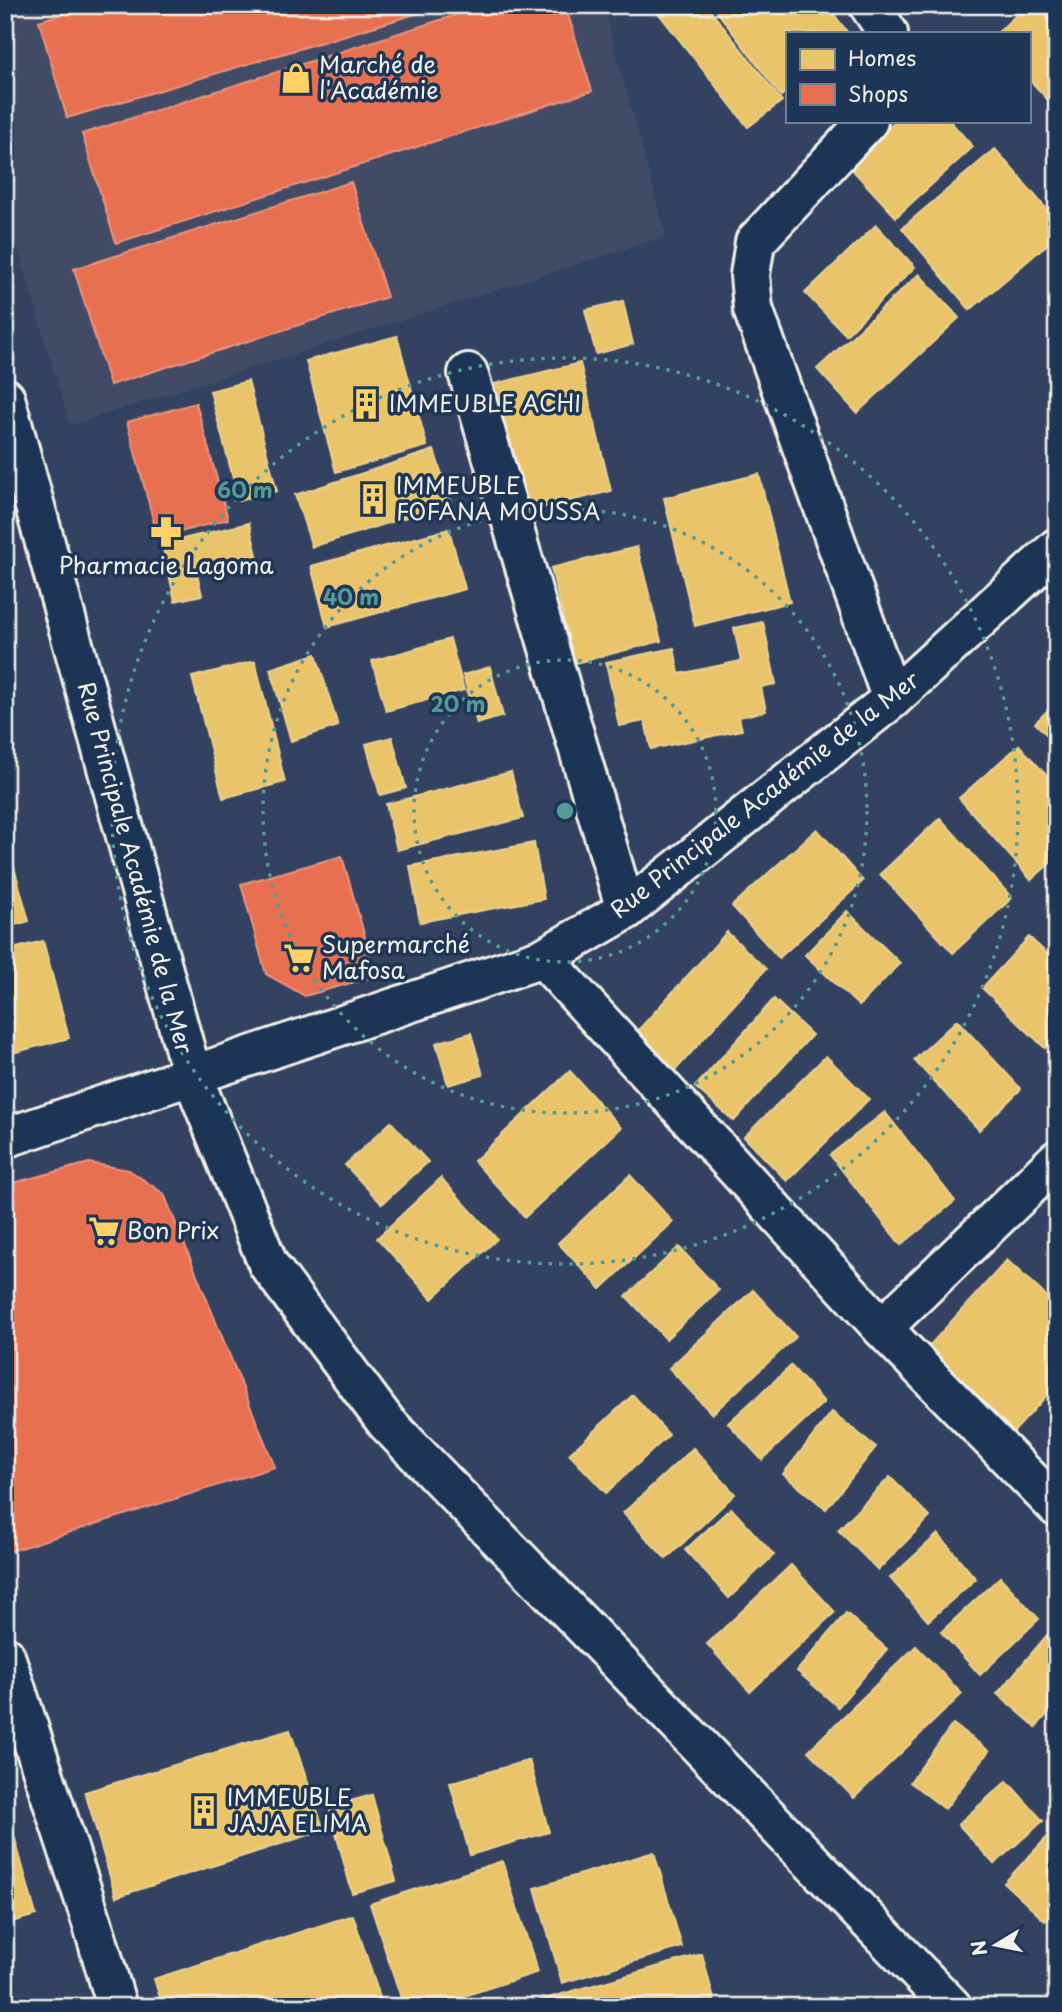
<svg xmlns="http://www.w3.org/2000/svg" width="1062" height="2012" viewBox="0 0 1062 2012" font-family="'Playpen Sans',sans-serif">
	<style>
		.built { fill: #424b66 }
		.homes { fill: #e9c46a; stroke: #ecd290; stroke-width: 2 }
		.shops { fill: #e76f51; stroke: #eb967e; stroke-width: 2 }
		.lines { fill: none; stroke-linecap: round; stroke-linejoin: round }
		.minor-casing { stroke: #f4f1e8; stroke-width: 44 }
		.minor { stroke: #1d3557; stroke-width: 38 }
		.ring { fill: none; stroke: #549b93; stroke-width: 3.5; stroke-dasharray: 3.5 7 }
		.labels { text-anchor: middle; stroke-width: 7; stroke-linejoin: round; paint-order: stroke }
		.poi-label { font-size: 23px; fill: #f4f1e8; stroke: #1d3557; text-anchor: start }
		.street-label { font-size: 23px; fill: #f4f1e8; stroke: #1d3557 }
		.centre { fill: #549b93; stroke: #1d3557; stroke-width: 3.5 }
		.ring-label { font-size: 21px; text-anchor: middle; font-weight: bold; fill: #549b93; stroke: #1d3557; stroke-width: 7; stroke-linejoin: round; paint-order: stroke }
	</style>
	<rect width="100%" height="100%" fill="#334260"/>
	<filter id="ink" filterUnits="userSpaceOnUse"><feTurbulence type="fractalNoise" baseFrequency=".0143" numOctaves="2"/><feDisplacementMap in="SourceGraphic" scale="14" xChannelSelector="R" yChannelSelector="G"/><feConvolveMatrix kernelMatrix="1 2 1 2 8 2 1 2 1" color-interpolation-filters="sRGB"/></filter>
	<g filter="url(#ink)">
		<polygon class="built" points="5,5 603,5 666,236 70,425 5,205"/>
		<g class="homes">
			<polygon points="652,5 706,5 782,101 748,127"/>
			<polygon points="712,5 827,5 848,33 787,33 787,91 781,96"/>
			<polygon points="1027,5 1057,5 1057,110 1029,79 1029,33 997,33"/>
			<polygon points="896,121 950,121 973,147 896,217 848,165"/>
			<polygon points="995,149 1057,221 1057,236 970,310 902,228"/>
			<polygon points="876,225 915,267 846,335 805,293"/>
			<polygon points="919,274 959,318 857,413 817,369"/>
			<polygon points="623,301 633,344 596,354 585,310"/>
			<polygon points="397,336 427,446 336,472 306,361"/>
			<polygon points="580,363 611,491 517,514 486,386"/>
			<polygon points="248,381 277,491 239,501 210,391"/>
			<polygon points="434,450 451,503 312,547 295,495"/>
			<polygon points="759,474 790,602 695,626 664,498"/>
			<polygon points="249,523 258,559 197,574 202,595 175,601 162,544"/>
			<polygon points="449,529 465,589 327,627 311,566"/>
			<polygon points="637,547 661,641 575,663 551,568"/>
			<polygon points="763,622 776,684 761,687 766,711 739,717 742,730 651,749 645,721 619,726 606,662 674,648 679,674 741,661 734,628"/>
			<polygon points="450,639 464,690 386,711 372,661"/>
			<polygon points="316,654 338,726 291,741 270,669"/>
			<polygon points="255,661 285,782 223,798 192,677"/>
			<polygon points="490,667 503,716 477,724 463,675"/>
			<polygon points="1057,701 1057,745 1035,723"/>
			<polygon points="392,737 406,788 380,795 366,744"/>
			<polygon points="1019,745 1057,787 1057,857 1031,880 959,798"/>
			<polygon points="511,772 523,818 397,850 386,804"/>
			<polygon points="940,818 1012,898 953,953 880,874"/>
			<polygon points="817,829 863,881 779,958 732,906"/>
			<polygon points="5,835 29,921 5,928"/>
			<polygon points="534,843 544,899 420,922 410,866"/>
			<polygon points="847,911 900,963 859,1006 805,955"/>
			<polygon points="727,932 766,969 672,1074 632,1037"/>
			<polygon points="1029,937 1057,963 1057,1035 1045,1048 982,988"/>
			<polygon points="43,941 69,1038 5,1055 5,951"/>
			<polygon points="774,999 812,1035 734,1121 695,1087"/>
			<polygon points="957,1020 1021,1089 979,1130 914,1060"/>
			<polygon points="471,1033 483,1075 448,1085 436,1043"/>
			<polygon points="826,1056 869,1099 787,1181 744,1137"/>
			<polygon points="570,1071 621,1128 525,1217 474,1161"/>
			<polygon points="885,1112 955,1201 901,1245 830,1155"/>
			<polygon points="391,1122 428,1162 382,1204 345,1165"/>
			<polygon points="630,1175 673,1222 601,1289 558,1243"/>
			<polygon points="441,1178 497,1239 432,1299 377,1238"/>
			<polygon points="679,1247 719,1290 666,1339 626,1296"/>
			<polygon points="1007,1260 1057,1306 1057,1384 1010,1436 921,1355"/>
			<polygon points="753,1290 796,1337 712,1414 669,1368"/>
			<polygon points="791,1366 824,1402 762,1460 728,1423"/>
			<polygon points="633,1395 669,1435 606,1493 569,1454"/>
			<polygon points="832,1412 876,1447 826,1509 783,1474"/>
			<polygon points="693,1448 735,1494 666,1559 623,1513"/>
			<polygon points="890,1477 930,1517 878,1570 838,1530"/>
			<polygon points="731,1508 774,1555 729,1598 685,1550"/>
			<polygon points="938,1534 976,1579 928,1621 890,1578"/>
			<polygon points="791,1565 835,1612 750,1692 707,1644"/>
			<polygon points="1000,1577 1039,1619 980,1675 941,1632"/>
			<polygon points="846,1613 887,1649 838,1707 797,1671"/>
			<polygon points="1048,1634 1057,1642 1057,1703 1036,1727 997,1694"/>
			<polygon points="916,1646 962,1694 854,1798 808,1751"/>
			<polygon points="953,1724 989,1751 945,1809 910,1782"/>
			<polygon points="290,1730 324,1830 116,1897 85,1792"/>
			<polygon points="529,1760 549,1832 470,1855 450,1783"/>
			<polygon points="1007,1781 1043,1821 994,1864 958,1824"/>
			<polygon points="372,1795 396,1881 352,1893 329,1807"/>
			<polygon points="5,1803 36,1915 5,1924"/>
			<polygon points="1053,1831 1057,1835 1057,1908 1045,1921 1004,1883"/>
			<polygon points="654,1852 682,1947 562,1983 535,1888"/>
			<polygon points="502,1861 538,1972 431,2007 404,2007 370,1904"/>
			<polygon points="353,1915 383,2007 163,2007 154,1979"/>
			<polygon points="702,1954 716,2007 517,2007"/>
		</g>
		<g class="shops">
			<polygon points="91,5 446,5 67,118 39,21"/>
			<polygon points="487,5 565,5 592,91 116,243 82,134"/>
			<polygon points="351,182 387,297 110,385 74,269"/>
			<polygon points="196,403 228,519 158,538 127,422"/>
			<polygon points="342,856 376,976 305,996 266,974 241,884"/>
			<polygon points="89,1163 129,1170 164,1194 275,1467 8,1552 5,1543 5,1185"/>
		</g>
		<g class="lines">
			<defs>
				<g id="minor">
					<polyline points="869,5 888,33"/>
					<polyline points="868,121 755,242 750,275 753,309 892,699"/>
					<polyline points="468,373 626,910"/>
					<polyline points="5,398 192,1075 268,1264 386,1422 952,2007"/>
					<polyline points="543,958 882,1328 1057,1507"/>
					<polyline points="5,1138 543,958 626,910 892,699 1057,548"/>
					<polyline points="882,1328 1057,1160"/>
					<polyline points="5,1656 92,1922 117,2007"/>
				</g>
			</defs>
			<use href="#minor" class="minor-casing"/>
			<use href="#minor" class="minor"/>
		</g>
	</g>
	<g class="ring">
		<circle cx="565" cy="811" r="151"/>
		<circle cx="565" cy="811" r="302"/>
		<circle cx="565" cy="811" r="453"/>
	</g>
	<defs>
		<symbol id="shop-bare" viewBox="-9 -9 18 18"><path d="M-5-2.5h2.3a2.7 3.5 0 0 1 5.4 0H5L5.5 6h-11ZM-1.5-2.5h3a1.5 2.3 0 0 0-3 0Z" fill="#ffd166" stroke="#1d3557" stroke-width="2.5" paint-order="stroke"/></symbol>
		<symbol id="building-bare" viewBox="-9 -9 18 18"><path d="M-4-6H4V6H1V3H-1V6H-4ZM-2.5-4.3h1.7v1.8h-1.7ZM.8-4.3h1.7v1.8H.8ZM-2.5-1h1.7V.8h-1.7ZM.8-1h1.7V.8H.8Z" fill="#ffd166" stroke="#1d3557" stroke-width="2.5" paint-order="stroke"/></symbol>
		<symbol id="pharmacy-bare" viewBox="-9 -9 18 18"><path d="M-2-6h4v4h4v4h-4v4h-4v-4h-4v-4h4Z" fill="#ffd166" stroke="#1d3557" stroke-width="2.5" paint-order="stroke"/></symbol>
		<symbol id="supermarket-bare" viewBox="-9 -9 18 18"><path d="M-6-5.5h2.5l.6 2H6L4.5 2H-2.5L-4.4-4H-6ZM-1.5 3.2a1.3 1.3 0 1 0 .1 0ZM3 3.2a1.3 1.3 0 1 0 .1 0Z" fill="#ffd166" stroke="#1d3557" stroke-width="2.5" paint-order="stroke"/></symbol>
	</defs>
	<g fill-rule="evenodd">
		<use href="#shop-bare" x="274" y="56" width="44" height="44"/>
		<use href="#building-bare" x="344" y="382" width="44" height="44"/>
		<use href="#building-bare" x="351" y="477" width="44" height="44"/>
		<use href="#pharmacy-bare" x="144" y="510" width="44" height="44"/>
		<use href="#supermarket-bare" x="277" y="936" width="44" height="44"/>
		<use href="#supermarket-bare" x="82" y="1209" width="44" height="44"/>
		<use href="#building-bare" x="182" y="1789" width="44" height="44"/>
	</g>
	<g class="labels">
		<g class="poi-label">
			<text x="319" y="73">Marché de<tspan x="319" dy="26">l'Académie</tspan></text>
			<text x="389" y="412">IMMEUBLE ACHI</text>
			<text x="396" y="494">IMMEUBLE<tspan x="396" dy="26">FOFANA MOUSSA</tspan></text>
			<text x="166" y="574" text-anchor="middle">Pharmacie Lagoma</text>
			<text x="322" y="953">Supermarché<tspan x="322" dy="26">Mafosa</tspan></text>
			<text x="127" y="1239">Bon Prix</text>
			<text x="227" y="1806">IMMEUBLE<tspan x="227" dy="26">JAJA ELIMA</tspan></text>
		</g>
		<g class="street-label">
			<text transform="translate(765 795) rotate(-38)" y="8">Rue Principale Académie de la Mer</text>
			<text transform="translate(135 868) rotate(75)" y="8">Rue Principale Académie de la Mer</text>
		</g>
	</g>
	<circle cx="565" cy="811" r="10" class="centre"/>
	<g class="ring-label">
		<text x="245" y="498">60 m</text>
		<text x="351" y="605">40 m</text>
		<text x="458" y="712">20 m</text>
	</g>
	<rect width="1062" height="2012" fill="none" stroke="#1d3557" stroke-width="28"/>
	<rect x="14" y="14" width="1034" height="1984" fill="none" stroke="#f4f1e8" stroke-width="2.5" filter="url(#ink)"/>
	<rect x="786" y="32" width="245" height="91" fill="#1d3557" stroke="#738091" stroke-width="2"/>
	<rect x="800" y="49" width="35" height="21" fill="#e9c46a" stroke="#738091" stroke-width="2"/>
	<text x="848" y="66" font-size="21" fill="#f4f1e8">Homes</text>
	<rect x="800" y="84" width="35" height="21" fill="#e76f51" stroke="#738091" stroke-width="2"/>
	<text x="848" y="102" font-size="21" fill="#f4f1e8">Shops</text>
	<g transform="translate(996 1945) rotate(260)" stroke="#1d3557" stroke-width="5" paint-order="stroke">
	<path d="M0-5L12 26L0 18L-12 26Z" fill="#f4f1e8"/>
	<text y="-10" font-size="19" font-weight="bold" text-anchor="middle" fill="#f4f1e8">N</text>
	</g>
</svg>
